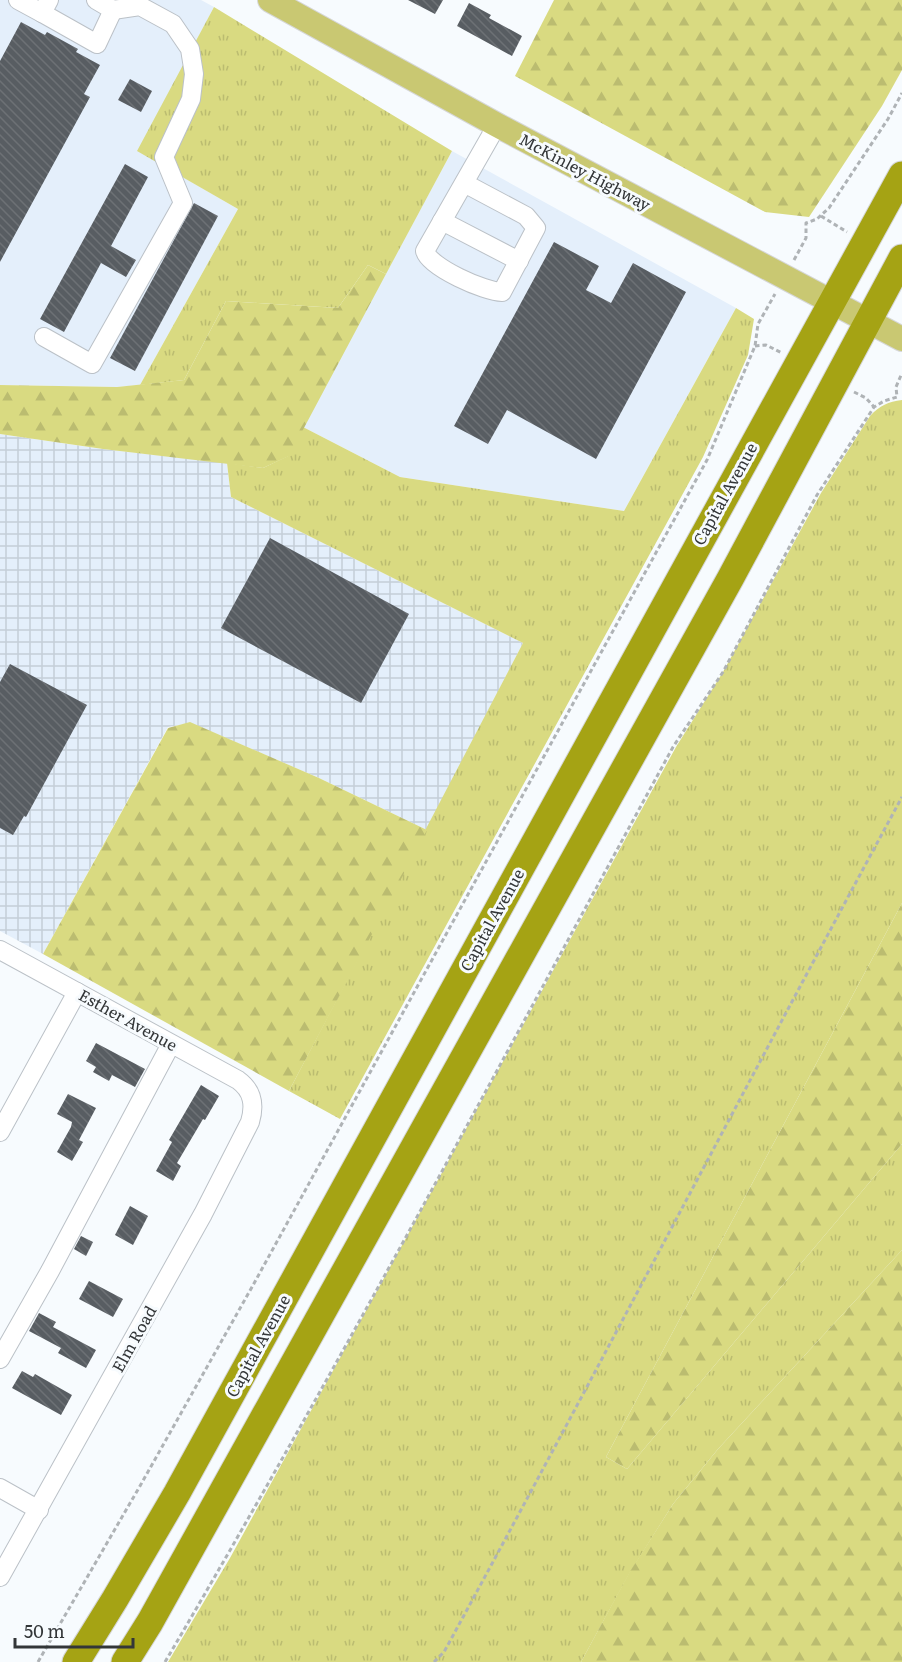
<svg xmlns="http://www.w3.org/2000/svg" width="902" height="1662" viewBox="0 0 902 1662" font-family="Literata,serif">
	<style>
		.built { fill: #e4effb }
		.industrial { fill: url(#industrial-grid) }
		.grass { fill: url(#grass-tufts) }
		.forest { fill: url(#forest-firs) }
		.building { fill: url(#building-back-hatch) }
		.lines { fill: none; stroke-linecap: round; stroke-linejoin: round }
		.minor-casing { stroke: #bbc1c7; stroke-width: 20 }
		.major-casing { stroke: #d6d7d7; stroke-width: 26 }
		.highway-casing { stroke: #d6d7d7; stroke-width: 29 }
		.path { stroke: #afb3b6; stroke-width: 3; stroke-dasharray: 4.5 3; stroke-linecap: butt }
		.minor { stroke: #fff; stroke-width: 18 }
		.major { stroke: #c9c872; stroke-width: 24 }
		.highway { stroke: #a5a314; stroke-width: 27 }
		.labels { text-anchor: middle; stroke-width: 6; stroke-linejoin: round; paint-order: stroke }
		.street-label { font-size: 16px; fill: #333638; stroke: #f7fbfe }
	</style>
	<defs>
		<pattern id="industrial-grid" width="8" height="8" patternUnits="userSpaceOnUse" patternTransform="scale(1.5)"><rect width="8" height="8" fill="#e4effb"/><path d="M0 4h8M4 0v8" fill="none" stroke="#c4ced8"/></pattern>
		<pattern id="grass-tufts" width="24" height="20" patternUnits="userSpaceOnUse" patternTransform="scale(1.5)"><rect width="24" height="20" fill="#d9da81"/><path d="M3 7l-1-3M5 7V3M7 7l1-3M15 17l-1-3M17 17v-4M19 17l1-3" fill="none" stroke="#bbbc70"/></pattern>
		<pattern id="forest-firs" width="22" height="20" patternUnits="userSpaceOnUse" patternTransform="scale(1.5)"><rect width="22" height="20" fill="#d9da81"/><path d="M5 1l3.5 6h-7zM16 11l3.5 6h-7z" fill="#bbbc70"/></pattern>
		<pattern id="building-back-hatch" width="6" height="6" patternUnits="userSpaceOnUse" patternTransform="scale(1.5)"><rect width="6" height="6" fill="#585d62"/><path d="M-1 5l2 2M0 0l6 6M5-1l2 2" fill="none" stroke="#6d7175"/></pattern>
	</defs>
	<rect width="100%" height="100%" fill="#f7fbfe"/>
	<g class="built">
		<polygon points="0,0 201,0 214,7 138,151 238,209 140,385 117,387 0,385"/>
		<polygon points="452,151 736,308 624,511 400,477 303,427"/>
	</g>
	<polygon class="industrial" points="0,434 103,449 227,463 231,497 523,643 427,830 319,778 191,723 168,727 43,954 0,931"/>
	<g class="grass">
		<polygon points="214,7 452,151 386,274 368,265 338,308 226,301 184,380 140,385 238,209 137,151"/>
		<polygon points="736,308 754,319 748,355 703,457 340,1119 289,1091 523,643 231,497 227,463 263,468 288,456 303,427 400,477 624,511"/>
		<path d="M902,400v503l-296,554 21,12 275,-325v106l-184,199 -45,55 -44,70 -48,88h-413l62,-104 446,-811 47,-75 98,-179 49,-77c10,-11 18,-14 32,-16z"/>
	</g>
	<g class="forest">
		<polygon points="554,0 902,0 902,70 882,106 809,217 765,212 515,76"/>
		<polygon points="368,265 386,274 289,456 263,468 103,449 0,434 0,385 117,387 184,380 226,301 338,308"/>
		<polygon points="190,722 319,778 427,830 289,1091 43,954 168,728"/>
		<polygon points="902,903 902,1144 627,1469 606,1457"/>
		<polygon points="902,1250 902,1662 581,1662 629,1573 673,1504 718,1449"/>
	</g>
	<g class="building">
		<polygon points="408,0 443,0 435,14"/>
		<polygon points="469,3 491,15 489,18 522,36 512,56 457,26"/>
		<polygon points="21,22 45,35 47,32 78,49 76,52 100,65 84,94 90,97 0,262 0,61"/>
		<polygon points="130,79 152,91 141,112 118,100"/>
		<polygon points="125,164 148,177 111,246 136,260 126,277 101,263 64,332 40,319"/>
		<polygon points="194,203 218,216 135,371 110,358"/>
		<polygon points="554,242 599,266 586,290 611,303 633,263 686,292 596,459 507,410 488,444 454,426"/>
		<polygon points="270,538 409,614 361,703 221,628"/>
		<polygon points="10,664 87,705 26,817 24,816 13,835 0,828 0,682"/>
		<polygon points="96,1043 145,1069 135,1087 112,1075 109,1081 93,1072 96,1067 86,1061"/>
		<polygon points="201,1085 219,1096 205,1120 203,1119 177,1163 181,1166 173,1181 156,1171 172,1142 169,1140"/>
		<polygon points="68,1094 96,1108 79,1140 83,1142 72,1161 57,1152 71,1127 72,1122 57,1114"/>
		<polygon points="130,1206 148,1216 133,1245 115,1235"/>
		<polygon points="81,1236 93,1242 86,1256 74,1249"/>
		<polygon points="89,1281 123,1299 113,1317 79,1299"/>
		<polygon points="39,1313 56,1322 53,1327 96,1350 86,1368 58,1353 61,1348 29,1331"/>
		<polygon points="22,1371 33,1377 35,1374 72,1395 61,1415 12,1388"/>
	</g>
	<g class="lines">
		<defs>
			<g id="minor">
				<polyline points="18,0 42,13"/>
				<polyline points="49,0 42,13 97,44 113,10 96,0"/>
				<path d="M464,183l62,33 10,12 -34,64c-17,0 -73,-25 -77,-41 24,-42 48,-84 72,-126"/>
				<polyline points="442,221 519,261"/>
				<polyline points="44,337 92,364 183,203 164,157 191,99 194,74 190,49 173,24 140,6 113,10"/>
				<path d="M0,950l238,130c15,11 17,25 12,42l-47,92 -203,363"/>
				<polyline points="0,1132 77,992"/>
				<polyline points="0,1359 50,1271 171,1044"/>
				<polyline points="0,1488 39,1510"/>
			</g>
			<polyline id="major" points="270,0 497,125 902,339"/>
			<g id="highway">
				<polyline points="76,1662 115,1599 177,1493 902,175"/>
				<polyline points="125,1662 150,1622 730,579 902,258"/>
			</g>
		</defs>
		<use href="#minor" class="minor-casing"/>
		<use href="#major" class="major-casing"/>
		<use href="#highway" class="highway-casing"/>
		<g class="path">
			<polyline points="821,216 847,232"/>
			<polyline points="794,260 806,238 806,223 817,219 829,208 888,119 902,93"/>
			<polyline points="755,346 766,345 782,353"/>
			<polyline points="854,392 866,398 874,407"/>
			<polyline points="38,1662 140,1486 252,1287 707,460 755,346 758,324 775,294"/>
			<path d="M165,1662c177,-301 341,-609 508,-915l50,-75 94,-177 57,-88 10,-6 13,-4 -1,-10 6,-14"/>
			<path d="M434,1662l10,-10c155,-284 304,-571 458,-855"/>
		</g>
		<use href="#minor" class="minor"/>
		<use href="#major" class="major"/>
		<use href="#highway" class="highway"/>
	</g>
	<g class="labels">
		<g class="street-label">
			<text transform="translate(585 172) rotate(28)" y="6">McKinley Highway</text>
			<text transform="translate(725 494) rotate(-61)" y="6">Capital Avenue</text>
			<text transform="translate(492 920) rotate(-61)" y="6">Capital Avenue</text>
			<text transform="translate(128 1020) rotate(29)" y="6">Esther Avenue</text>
			<text transform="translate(134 1339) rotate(-61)" y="6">Elm Road</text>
			<text transform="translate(258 1346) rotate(-61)" y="6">Capital Avenue</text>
		</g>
	</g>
	<path d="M15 1638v9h118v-9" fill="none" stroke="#333638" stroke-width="3"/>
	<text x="24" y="1638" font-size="18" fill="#333638" stroke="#f7fbfe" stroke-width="4.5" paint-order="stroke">50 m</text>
</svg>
